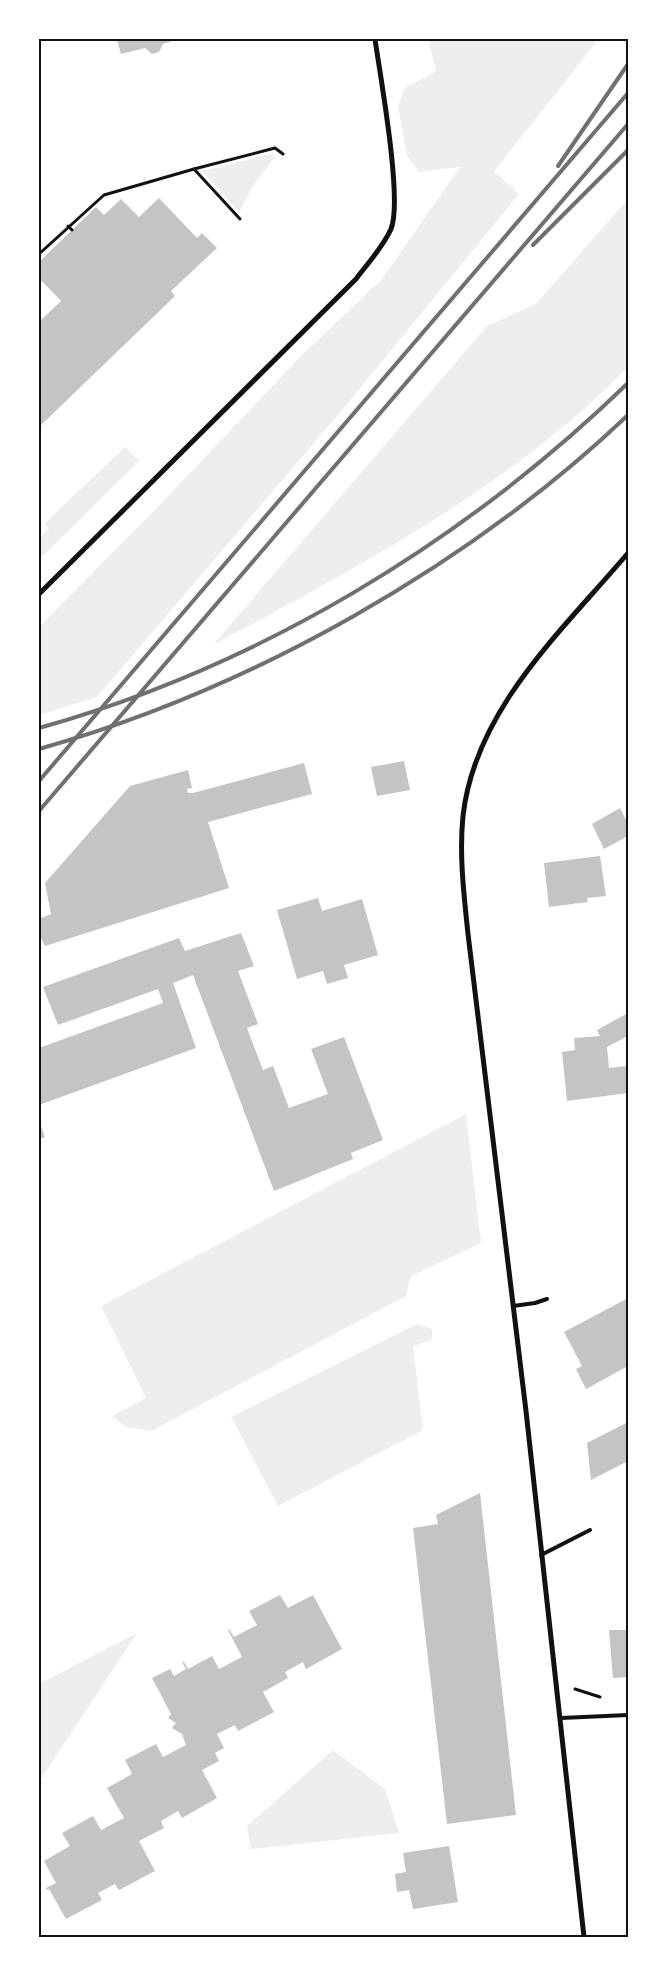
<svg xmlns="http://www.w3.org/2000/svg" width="667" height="1976" viewBox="0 0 667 1976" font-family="Poppins,sans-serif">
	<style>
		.green { fill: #eee }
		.building { fill: #c4c4c4 }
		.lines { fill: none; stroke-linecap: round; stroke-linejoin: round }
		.path { stroke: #111; stroke-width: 3 }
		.service { stroke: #111; stroke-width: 4 }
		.minor { stroke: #111; stroke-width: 5 }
		.rail { stroke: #707070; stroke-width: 4 }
		.neatline { fill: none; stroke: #111; stroke-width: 2 }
	</style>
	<rect width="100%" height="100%" fill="#fff"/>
	<g class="green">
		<polygon points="428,39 599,39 494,171 519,194 348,403 97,697 39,715 39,627 155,510 301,356 382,279 460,167 419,172 407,156 398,106 405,88 436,71"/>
		<polygon points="273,153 274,158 253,186 239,212 202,171"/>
		<path d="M628,199v168c-117,120 -270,200 -415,278l274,-319 49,-22z"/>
		<polygon points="125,447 139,461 39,560 39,538 49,529 45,523"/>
		<polygon points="466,1114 481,1243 411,1276 406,1296 151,1431 126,1427 112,1416 146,1398 101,1306"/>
		<polygon points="417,1324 432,1329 432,1340 413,1346 423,1430 278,1506 231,1417"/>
		<polygon points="137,1633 39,1782 39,1684"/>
		<polygon points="333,1750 385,1789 399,1833 251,1849 247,1826"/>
	</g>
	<g class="building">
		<polygon points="117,39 178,39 163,44 159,52 152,54 145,48 121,54"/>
		<polygon points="159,198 197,238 202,233 217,248 171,291 175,296 39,427 39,322 61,301 39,278 39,262 96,207 104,215 121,199 139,217"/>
		<polygon points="404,761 410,790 377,796 371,767"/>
		<polygon points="304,763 312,794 208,822 229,888 45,946 39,934 39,919 51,914 45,883 130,786 188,770 192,788 187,789 188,793 193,793"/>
		<polygon points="620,808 628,824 628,836 604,849 592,824"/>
		<polygon points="600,856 606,896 587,898 588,902 549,907 544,863"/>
		<polygon points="318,898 322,911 362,899 378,955 344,965 348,978 327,984 323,971 297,979 277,910"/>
		<polygon points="241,933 254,966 238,971 258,1024 247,1028 263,1070 273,1066 289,1108 328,1094 311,1049 344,1037 383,1140 351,1153 353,1159 274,1191 193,975 173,983 196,1048 39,1105 39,1048 163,1003 158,989 58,1025 43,987 179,938 185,951"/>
		<polygon points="628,1013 628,1036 607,1047 609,1068 627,1066 628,1093 567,1101 562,1052 575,1050 574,1038 600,1036 597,1030"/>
		<polygon points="39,1121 45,1137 39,1139"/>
		<polygon points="628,1298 628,1366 586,1389 576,1369 582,1366 564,1332"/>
		<polygon points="628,1422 628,1461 591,1480 587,1443"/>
		<polygon points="480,1493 516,1815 447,1824 413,1528 438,1524 436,1515"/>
		<polygon points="280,1595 288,1608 313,1595 342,1649 306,1669 303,1662 285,1672 288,1678 263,1692 274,1712 238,1731 235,1725 217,1734 224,1748 215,1753 219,1761 202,1770 217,1798 182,1818 178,1811 161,1821 164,1828 139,1841 155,1871 119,1890 115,1884 98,1893 102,1900 66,1919 49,1889 47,1890 46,1888 56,1883 44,1861 70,1846 62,1833 93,1816 101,1830 124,1818 107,1788 132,1774 125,1760 156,1744 163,1757 186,1745 182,1734 172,1728 176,1723 168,1718 171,1714 152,1678 170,1669 174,1676 186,1669 182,1662 184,1662 188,1669 212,1656 219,1669 242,1657 228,1630 229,1629 234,1637 257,1625 249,1611"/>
		<polygon points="609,1630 628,1630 628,1677 613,1678"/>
		<polygon points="449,1846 458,1902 413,1909 409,1890 397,1892 395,1874 406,1872 403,1853"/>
	</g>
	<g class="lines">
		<g class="path">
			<polyline points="240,219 194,169 275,148 283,154"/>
			<polyline points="68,226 72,230"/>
			<polyline points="39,254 104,195 194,169"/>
			<polyline points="575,1689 600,1697"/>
		</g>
		<g class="service">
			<polyline points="513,1306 535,1303 547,1299"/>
			<polyline points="541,1555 590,1530"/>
			<polyline points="561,1718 628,1715"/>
		</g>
		<g class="minor">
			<path d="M39,594l317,-315c12,-16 27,-32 35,-50 12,-29 -11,-154 -16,-190"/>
			<path d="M584,1937l-58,-526 -58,-477c-4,-39 -9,-79 -5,-118 12,-107 99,-185 165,-263"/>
		</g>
		<g class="rail">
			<polyline points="558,166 628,64"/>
			<polyline points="533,245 628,150"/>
			<path d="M39,728c221,-62 425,-186 589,-345"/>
			<path d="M39,749c211,-59 430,-183 589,-334"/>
			<polyline points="39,781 628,93"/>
			<polyline points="39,811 628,124"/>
		</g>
	</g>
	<rect width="667" height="1976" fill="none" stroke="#ffffff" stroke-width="80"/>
	<rect x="40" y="40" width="587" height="1896" class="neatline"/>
</svg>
